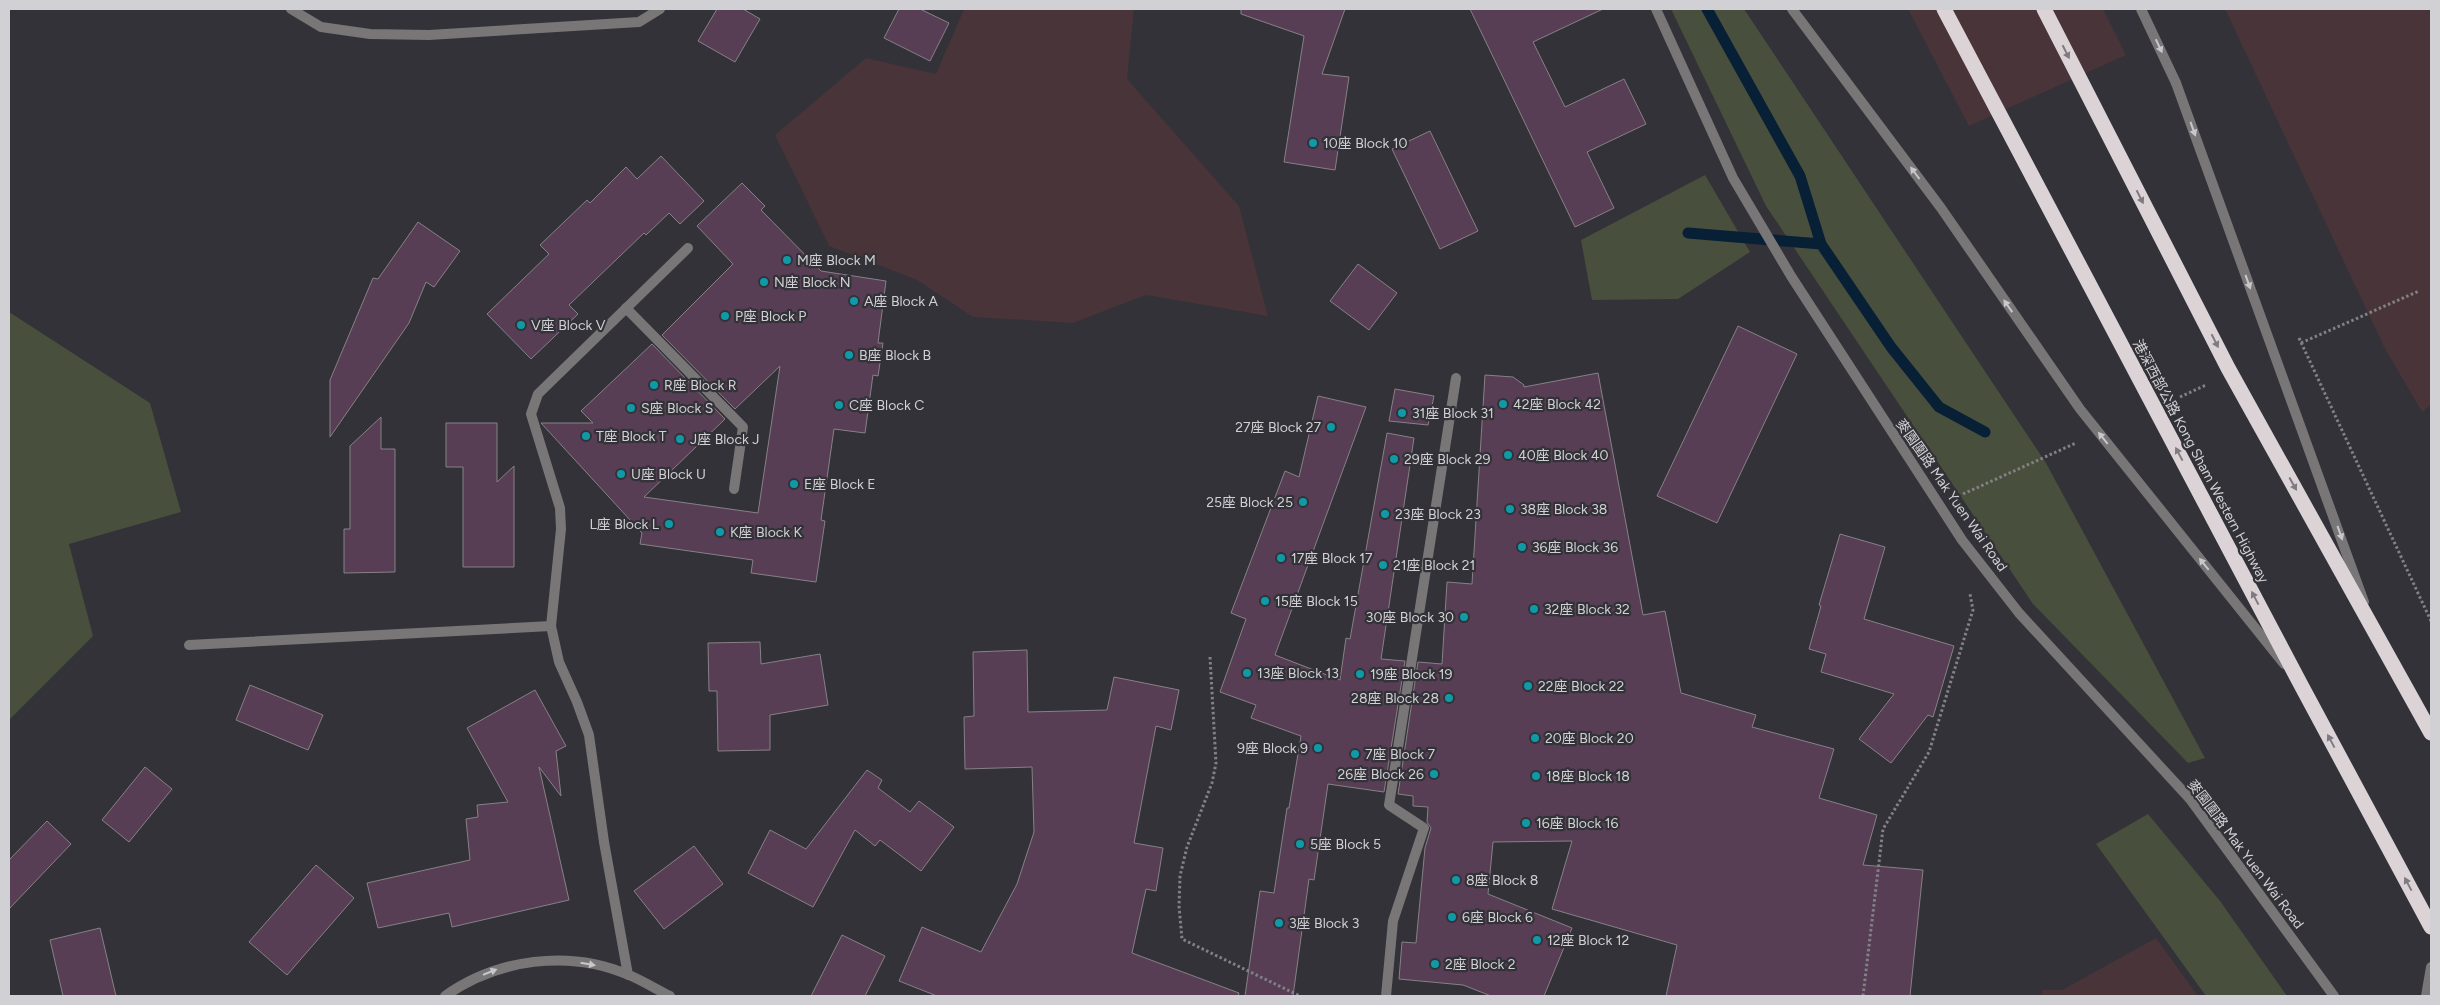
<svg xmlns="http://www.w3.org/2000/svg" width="2440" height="1005" viewBox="0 0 2440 1005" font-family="Figtree,'Noto Sans SC',sans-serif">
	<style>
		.industrial { fill: #483439 }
		.green { fill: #484f3c }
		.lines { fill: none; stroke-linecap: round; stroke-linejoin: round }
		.stream { stroke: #082035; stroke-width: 11 }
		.building { fill: #573e55; stroke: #878186 }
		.path { stroke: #818186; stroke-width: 3; stroke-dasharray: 2.5 2.5; stroke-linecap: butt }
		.lane { stroke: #797677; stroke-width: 10 }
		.street { stroke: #797677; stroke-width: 10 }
		.lane-bridge { stroke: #797677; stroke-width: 10 }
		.highway-bridge { stroke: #dcd3d7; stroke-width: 15 }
		.oneway { fill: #c8c8cc }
		.oneway2 { fill: #7e7a80 }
		.culture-dot { fill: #0f9aa8; stroke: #323238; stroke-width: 2 }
		.labels { text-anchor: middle; stroke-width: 4.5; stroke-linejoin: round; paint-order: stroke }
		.poi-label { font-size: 14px; fill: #d1d1d5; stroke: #323238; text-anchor: start }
		.street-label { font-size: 14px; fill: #d1d1d5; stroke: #323238 }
	</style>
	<rect width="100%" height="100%" fill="#323238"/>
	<g class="industrial">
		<polygon points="964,9 1134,9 1127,79 1239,206 1268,316 1146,295 1073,323 973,317 917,280 829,246 775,135 866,58 936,74"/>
		<polygon points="1908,9 2103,9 2126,55 1969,126"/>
		<polygon points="2225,9 2431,9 2431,405 2422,412 2384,347"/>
		<polygon points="2156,938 2198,996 2042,996 2042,990 2062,990"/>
	</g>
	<g class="green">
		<polygon points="1671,9 1744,9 2046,463 2205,758 2188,763 2033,604 1766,206"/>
		<polygon points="1705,175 1750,252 1678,299 1592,300 1581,240"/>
		<polygon points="9,312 150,403 181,512 69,544 93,636 9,720"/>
		<polygon points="2148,814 2220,901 2287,996 2206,996 2096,844"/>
	</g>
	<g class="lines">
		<g class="stream">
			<polyline points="1707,9 1800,176 1821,244"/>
			<polyline points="1688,233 1821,244 1891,347 1939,407 1985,432"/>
		</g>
	</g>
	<g class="building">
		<polygon points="717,9 743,9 760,19 735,62 698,41"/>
		<polygon points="899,9 920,9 949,23 930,61 884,38"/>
		<polygon points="1241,9 1345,9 1322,74 1349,77 1335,170 1284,162 1304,36 1241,14"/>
		<polygon points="1470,9 1603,9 1533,42 1565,107 1624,79 1646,124 1587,152 1614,208 1575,227"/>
		<polygon points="1430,131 1478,231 1440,249 1392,149"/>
		<polygon points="661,156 704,201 680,224 669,213 646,235 644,233 569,305 578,314 531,359 487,314 549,254 540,245 587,200 590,203 626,167 637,179"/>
		<polygon points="742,183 765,206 761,210 821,271 886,281 878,343 883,343 878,376 873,375 865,433 834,429 821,520 825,521 816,582 751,573 753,560 640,544 642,533 541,423 593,423 581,411 652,344 725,419 644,497 758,513 780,366 735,409 662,335 733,264 697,226"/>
		<polygon points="418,222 460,251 434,287 426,282 409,323 330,437 330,380 373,278 378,279"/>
		<polygon points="1358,264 1397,293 1369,330 1330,301"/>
		<polygon points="1738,326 1797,354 1717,523 1657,496"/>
		<polygon points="1598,373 1643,615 1665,611 1681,693 1756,715 1752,727 1834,749 1819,798 1877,815 1863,865 1923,870 1910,996 1666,996 1677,945 1552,909 1572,841 1493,842 1488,894 1572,928 1544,996 1491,996 1463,985 1399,979 1402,942 1416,943 1425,848 1431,828 1427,822 1428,807 1413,806 1413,796 1398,794 1418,662 1442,664 1447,582 1472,584 1485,375 1513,377 1524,385 1524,387"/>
		<polygon points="1395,389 1434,396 1428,425 1389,421"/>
		<polygon points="1318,396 1366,407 1275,655 1340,680 1346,638 1350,639 1387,433 1414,438 1381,659 1405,661 1384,792 1328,784 1314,880 1309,879 1293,996 1245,996 1260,891 1274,893 1287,808 1289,808 1301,736 1251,718 1256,705 1220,692 1246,619 1231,613 1285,471 1299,477"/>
		<polygon points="381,417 381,449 395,449 395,572 344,573 344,529 350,529 350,446"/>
		<polygon points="446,423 497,423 497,482 514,466 514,567 463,567 463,467 446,467"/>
		<polygon points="1840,534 1885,547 1864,619 1954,646 1933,717 1928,715 1891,763 1859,739 1894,694 1821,672 1826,654 1809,649 1821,606 1819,605"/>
		<polygon points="760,642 761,664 820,654 828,705 770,715 770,750 718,751 717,691 709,691 708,643"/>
		<polygon points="1027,650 1028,712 1107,710 1114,677 1179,690 1171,730 1156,726 1134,843 1163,848 1156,891 1146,889 1132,953 1239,993 1238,996 937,996 899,981 922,927 981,952 1017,884 1034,832 1032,767 965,769 964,717 974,716 973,652"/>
		<polygon points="250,685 323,715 308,750 236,720"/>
		<polygon points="535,690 566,746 556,751 561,796 539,767 569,900 452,927 449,913 378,928 367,883 470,860 466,819 478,817 477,805 508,802 467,728"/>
		<polygon points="145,767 172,789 129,842 102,820"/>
		<polygon points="867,770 882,780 878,788 910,812 919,801 954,827 921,871 880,840 875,846 855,830 813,907 748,873 770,830 806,849"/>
		<polygon points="47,821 71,844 9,909 9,860"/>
		<polygon points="694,846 723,884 664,929 634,891"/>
		<polygon points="316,865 354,898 287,975 249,942"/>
		<polygon points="100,928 116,996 63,996 50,940"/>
		<polygon points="842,935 885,956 865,996 811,996"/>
	</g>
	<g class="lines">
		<g class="path">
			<polyline points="2299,338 2431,621"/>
			<polyline points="2301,343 2419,291"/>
			<polyline points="2180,397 2206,385"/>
			<polyline points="1963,494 2076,443"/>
			<polyline points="1210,657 1216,763 1212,783 1187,847 1180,876 1179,906 1182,939 1300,996"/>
			<polyline points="1863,996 1883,829 1929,752 1973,610 1970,594"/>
		</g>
		<g class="lane">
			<polyline points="2141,9 2176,83"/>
			<polyline points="626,308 743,427 734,489"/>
			<polyline points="189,645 551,626 561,529 560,508 531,414 538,394 688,248"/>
			<polyline points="1386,996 1393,921 1424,828 1389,805 1456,378"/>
		</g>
		<g class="street">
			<polyline points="291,9 321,27 370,34 429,35 639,22 660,9"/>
			<polyline points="1656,9 1733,178 1791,276 1962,540 2019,613 2190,799 2334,996"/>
			<polyline points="551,626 559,662 577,702 589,735 604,842 628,975"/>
			<path d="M445,996c52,-37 124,-47 184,-21 14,6 27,14 41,21"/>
			<polyline points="2426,996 2431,967"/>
		</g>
		<g class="lane-bridge">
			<polyline points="1792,9 1941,208 2080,409 2284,664"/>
			<polyline points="2176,83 2364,602"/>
		</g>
		<g class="highway-bridge">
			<polyline points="1944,9 2301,685 2431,927"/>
			<polyline points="2044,9 2228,368 2431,733"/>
		</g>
	</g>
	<defs><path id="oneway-solid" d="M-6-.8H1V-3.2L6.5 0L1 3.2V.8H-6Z" transform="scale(1.25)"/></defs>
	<g class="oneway">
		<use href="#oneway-solid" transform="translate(2159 46) rotate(65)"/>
		<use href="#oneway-solid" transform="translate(2193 129) rotate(70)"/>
		<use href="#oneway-solid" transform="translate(1915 173) rotate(-127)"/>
		<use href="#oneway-solid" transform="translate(2248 282) rotate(70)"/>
		<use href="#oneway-solid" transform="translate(2008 306) rotate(-125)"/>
		<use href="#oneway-solid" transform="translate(2103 438) rotate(-129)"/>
		<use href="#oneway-solid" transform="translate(2340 533) rotate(70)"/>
		<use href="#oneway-solid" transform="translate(2204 564) rotate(-129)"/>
		<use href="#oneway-solid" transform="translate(588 964) rotate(10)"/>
		<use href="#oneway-solid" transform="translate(490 972) rotate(-22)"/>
	</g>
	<g class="oneway2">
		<use href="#oneway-solid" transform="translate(2066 52) rotate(63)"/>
		<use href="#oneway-solid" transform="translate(2140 197) rotate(63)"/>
		<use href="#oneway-solid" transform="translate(2215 341) rotate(63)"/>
		<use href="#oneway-solid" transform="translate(2179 454) rotate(-118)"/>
		<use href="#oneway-solid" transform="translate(2293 484) rotate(61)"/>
		<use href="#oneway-solid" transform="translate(2255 598) rotate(-118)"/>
		<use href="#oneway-solid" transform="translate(2331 741) rotate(-118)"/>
		<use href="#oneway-solid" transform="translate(2408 884) rotate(-118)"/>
	</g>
	<g class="culture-dot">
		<circle cx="1313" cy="143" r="5"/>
		<circle cx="787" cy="260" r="5"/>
		<circle cx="764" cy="282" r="5"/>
		<circle cx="854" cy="301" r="5"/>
		<circle cx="725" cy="316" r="5"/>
		<circle cx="521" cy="325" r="5"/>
		<circle cx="849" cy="355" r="5"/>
		<circle cx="654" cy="385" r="5"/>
		<circle cx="1503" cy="404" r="5"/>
		<circle cx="839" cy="405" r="5"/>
		<circle cx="631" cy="408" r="5"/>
		<circle cx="1402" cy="413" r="5"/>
		<circle cx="1331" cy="427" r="5"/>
		<circle cx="586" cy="436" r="5"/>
		<circle cx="680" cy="439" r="5"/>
		<circle cx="1508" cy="455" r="5"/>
		<circle cx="1394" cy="459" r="5"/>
		<circle cx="621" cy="474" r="5"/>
		<circle cx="794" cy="484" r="5"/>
		<circle cx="1303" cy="502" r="5"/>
		<circle cx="1510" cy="509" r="5"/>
		<circle cx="1385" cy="514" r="5"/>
		<circle cx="669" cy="524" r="5"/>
		<circle cx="720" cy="532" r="5"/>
		<circle cx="1522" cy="547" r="5"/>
		<circle cx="1281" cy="558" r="5"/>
		<circle cx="1383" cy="565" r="5"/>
		<circle cx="1265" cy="601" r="5"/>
		<circle cx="1534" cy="609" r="5"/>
		<circle cx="1464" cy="617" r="5"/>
		<circle cx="1247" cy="673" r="5"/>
		<circle cx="1360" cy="674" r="5"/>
		<circle cx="1528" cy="686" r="5"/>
		<circle cx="1449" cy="698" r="5"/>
		<circle cx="1535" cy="738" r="5"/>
		<circle cx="1318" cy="748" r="5"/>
		<circle cx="1355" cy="754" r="5"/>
		<circle cx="1434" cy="774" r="5"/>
		<circle cx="1536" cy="776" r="5"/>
		<circle cx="1526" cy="823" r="5"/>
		<circle cx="1300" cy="844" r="5"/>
		<circle cx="1456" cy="880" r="5"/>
		<circle cx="1452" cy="917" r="5"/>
		<circle cx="1279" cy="923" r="5"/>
		<circle cx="1537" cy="940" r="5"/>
		<circle cx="1435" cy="964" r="5"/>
	</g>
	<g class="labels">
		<g class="poi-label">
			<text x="1323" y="148">10座 Block 10</text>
			<text x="797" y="265">M座 Block M</text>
			<text x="774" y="287">N座 Block N</text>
			<text x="864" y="306">A座 Block A</text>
			<text x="735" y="321">P座 Block P</text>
			<text x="531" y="330">V座 Block V</text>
			<text x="859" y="360">B座 Block B</text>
			<text x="664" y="390">R座 Block R</text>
			<text x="1513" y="409">42座 Block 42</text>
			<text x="849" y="410">C座 Block C</text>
			<text x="641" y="413">S座 Block S</text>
			<text x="1412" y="418">31座 Block 31</text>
			<text x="1321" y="432" text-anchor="end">27座 Block 27</text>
			<text x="596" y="441">T座 Block T</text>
			<text x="690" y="444">J座 Block J</text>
			<text x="1518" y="460">40座 Block 40</text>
			<text x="1404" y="464">29座 Block 29</text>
			<text x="631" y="479">U座 Block U</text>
			<text x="804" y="489">E座 Block E</text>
			<text x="1293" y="507" text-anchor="end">25座 Block 25</text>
			<text x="1520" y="514">38座 Block 38</text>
			<text x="1395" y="519">23座 Block 23</text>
			<text x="659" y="529" text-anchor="end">L座 Block L</text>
			<text x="730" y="537">K座 Block K</text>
			<text x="1532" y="552">36座 Block 36</text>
			<text x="1291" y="563">17座 Block 17</text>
			<text x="1393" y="570">21座 Block 21</text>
			<text x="1275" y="606">15座 Block 15</text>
			<text x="1544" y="614">32座 Block 32</text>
			<text x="1454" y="622" text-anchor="end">30座 Block 30</text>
			<text x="1257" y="678">13座 Block 13</text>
			<text x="1370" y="679">19座 Block 19</text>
			<text x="1538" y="691">22座 Block 22</text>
			<text x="1439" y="703" text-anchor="end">28座 Block 28</text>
			<text x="1545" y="743">20座 Block 20</text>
			<text x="1308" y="753" text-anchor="end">9座 Block 9</text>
			<text x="1365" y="759">7座 Block 7</text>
			<text x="1424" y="779" text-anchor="end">26座 Block 26</text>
			<text x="1546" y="781">18座 Block 18</text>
			<text x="1536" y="828">16座 Block 16</text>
			<text x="1310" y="849">5座 Block 5</text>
			<text x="1466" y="885">8座 Block 8</text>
			<text x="1462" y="922">6座 Block 6</text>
			<text x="1289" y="928">3座 Block 3</text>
			<text x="1547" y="945">12座 Block 12</text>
			<text x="1445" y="969">2座 Block 2</text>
		</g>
		<g class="street-label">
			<text transform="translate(2201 461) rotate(62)" y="5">港深西部公路 Kong Sham Western Highway</text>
			<text transform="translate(1952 495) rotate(55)" y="5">麥園圍路 Mak Yuen Wai Road</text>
			<text transform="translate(2246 854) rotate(53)" y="5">麥園圍路 Mak Yuen Wai Road</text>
		</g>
	</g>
	<rect width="2440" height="1005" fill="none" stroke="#d1d1d5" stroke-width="20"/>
</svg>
